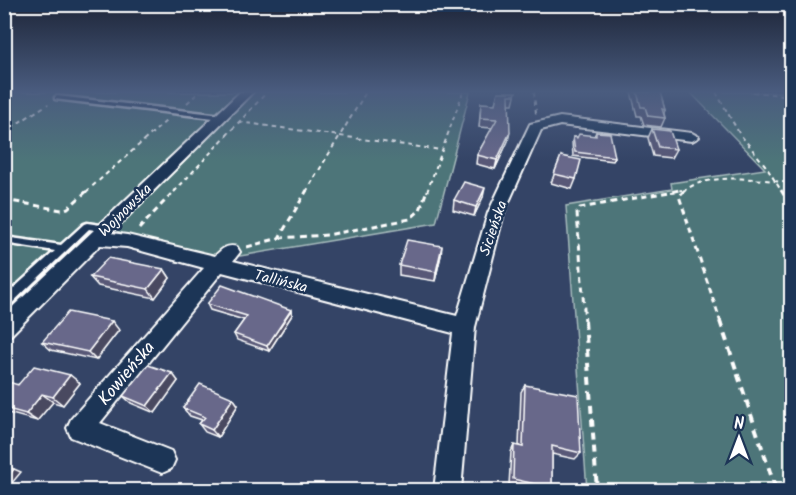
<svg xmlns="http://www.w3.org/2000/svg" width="796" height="495" viewBox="0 0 796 495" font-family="Kalam,sans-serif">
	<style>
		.green { fill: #4e7579; stroke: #a6babc; stroke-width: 1.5 }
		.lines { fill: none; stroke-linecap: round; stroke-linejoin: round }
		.lane-casing { stroke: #fff; stroke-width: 5 }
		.street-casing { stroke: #fff; stroke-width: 4 }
		.path-far2 { stroke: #fff; stroke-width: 2; stroke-dasharray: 4.5 4; stroke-linecap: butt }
		.path-far1 { stroke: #fff; stroke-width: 3; stroke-dasharray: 6 4.5; stroke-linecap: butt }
		.path { stroke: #fff; stroke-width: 4; stroke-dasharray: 8 6; stroke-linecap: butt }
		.lane { fill: #1d3557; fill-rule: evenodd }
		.street { fill: #1d3557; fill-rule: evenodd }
		.wall { fill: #595977; stroke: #fff; stroke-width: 1.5 }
		.shaded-wall { fill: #494861; stroke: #fff; stroke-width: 1.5 }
		.building { fill: #68678a; stroke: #fff; stroke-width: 1.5 }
		.labels { text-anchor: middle; stroke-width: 5; stroke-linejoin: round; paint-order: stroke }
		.street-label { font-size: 15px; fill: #fff; stroke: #1d3557 }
		.near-street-label { font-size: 18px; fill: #fff; stroke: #1d3557 }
	</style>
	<rect width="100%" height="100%" fill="#344466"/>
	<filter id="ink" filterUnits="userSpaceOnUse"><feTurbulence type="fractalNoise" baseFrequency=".0167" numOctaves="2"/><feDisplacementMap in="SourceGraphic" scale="12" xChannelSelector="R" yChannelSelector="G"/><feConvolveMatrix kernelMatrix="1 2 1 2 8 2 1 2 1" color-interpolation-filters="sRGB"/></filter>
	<g filter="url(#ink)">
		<g class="green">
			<polygon points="5,92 243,92 169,161 154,172 153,177 148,179 103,227 96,224 5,311"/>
			<polygon points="250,92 470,92 436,223 240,256 224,252 214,258 137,240 115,230 116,223 137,203 150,196 170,166 194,152"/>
			<polygon points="690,92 791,92 791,490 587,490 566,206 672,189 671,183 765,169"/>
		</g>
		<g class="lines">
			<defs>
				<g id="lane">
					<polygon points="57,96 222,115 225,117 222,119 55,99 55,97"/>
					<polygon points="87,223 107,226 111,229 107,232 89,229 8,307 4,308 4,297 55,251 4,243 4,237 61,245 84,224"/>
				</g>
				<path id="street" d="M240,92h13l-142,141 16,2 88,21c7,-7 12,-12 22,-9l3,5 -7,9 224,55 31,-103 42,-89 30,-7 132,16 7,4 -7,4 -132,-16 -19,5 -37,83 -29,114 -14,163h-27l19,-157 -231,-61 -122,151 71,28 4,9 -4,9 -9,4 -91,-36 -4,-9 4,-9 133,-151 -77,-21 -27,-2 -89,90 -7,3v-23z"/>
			</defs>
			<use href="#lane" class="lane-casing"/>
			<use href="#street" class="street-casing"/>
			<g class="path-far2">
				<polyline points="534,92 536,114"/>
				<polyline points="716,92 739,133 765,165 782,192"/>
				<polyline points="753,92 792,96"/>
				<polyline points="789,92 792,92"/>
				<polyline points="187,103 199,92"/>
				<polyline points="239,122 441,150"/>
				<polyline points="4,132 48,104"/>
				<polyline points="86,192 166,121"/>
				<polyline points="174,192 267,92"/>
				<polyline points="306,192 366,92"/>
				<polyline points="427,192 463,92"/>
				<polyline points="671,192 682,190"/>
				<path d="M683,192c22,-21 81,-12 109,-9"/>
			</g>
			<g class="path-far1">
				<polyline points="685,190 679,196 721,323"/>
				<polyline points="781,190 792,208"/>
				<polyline points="4,200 62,210 68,208 88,190"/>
				<polyline points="139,229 175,190"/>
				<polyline points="279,238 327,235 410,219 420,210 427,190"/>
				<polyline points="247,247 279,238 307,190"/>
				<polyline points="585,323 577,213 580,208 680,190"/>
			</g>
			<g class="path">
				<polyline points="585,321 597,490"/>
				<polyline points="720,321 776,490"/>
				<polyline points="146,490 153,478"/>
			</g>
			<use href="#lane" class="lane"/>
			<use href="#street" class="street"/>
		</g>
		<g class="wall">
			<polygon points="498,92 516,92 513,104 509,104 508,141 495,169 476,164 477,155 492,128 479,127 481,103 495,104"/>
			<polygon points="631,92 660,92 665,110 664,113 665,118 661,127 644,125 641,116 637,116"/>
			<polygon points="652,129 676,149 671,158 653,156 648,138"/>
			<polygon points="596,132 615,157 613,161 573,156 572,142 573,137 594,136"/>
			<polygon points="561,156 576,179 572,189 551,183"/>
			<polygon points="483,197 474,216 453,210 454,200"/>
			<polygon points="441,255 435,281 399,275 399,265"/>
			<polygon points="164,269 170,278 155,298 98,286 90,277"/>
			<polygon points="207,304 292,315 269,351 237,340 234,334 244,320 210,310"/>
			<polygon points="119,330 96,360 51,350 42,342"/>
			<polygon points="172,373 178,381 155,413 131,403 123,396"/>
			<polygon points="70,375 80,383 63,405 53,402 37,421 4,412 4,387"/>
			<polygon points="525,385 581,453 575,459 552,454 552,488 550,490 533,490 509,485 511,452 514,445 519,446 521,392"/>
			<polygon points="233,398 238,405 218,437 205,432 199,424 202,420 190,416 183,408"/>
		</g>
		<g class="shaded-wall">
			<polygon points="510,132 508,141 495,169 497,160"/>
			<polygon points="485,188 483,197 474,216 476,207"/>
			<polygon points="442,246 441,255 435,281 436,272"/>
			<polygon points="164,269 170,278 155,298 148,289"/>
			<polygon points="291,310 292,315 269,351 267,346"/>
			<polygon points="112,321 119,330 96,360 88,352"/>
			<polygon points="172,373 178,381 155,413 147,406"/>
			<polygon points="70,375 80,383 63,405 53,397"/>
			<polygon points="42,394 53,402 37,421 26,414"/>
			<polygon points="233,398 238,405 218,437 212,430"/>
			<polygon points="14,469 21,472 6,490 4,490 4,481"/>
		</g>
		<g class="building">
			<polygon points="498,92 516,92 515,95 509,95 510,132 497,160 477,155 497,119 480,118 481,103 495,104"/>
			<polygon points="637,92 660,92 665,110 662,109 665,118 648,116 645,107 641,107"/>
			<polygon points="652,129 670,131 676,149 658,147"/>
			<polygon points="596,132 610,133 615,157 575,152 573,137 577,138 579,134 596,136"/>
			<polygon points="561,156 581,160 576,179 554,174"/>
			<polygon points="464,182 485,188 476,207 454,200"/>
			<polygon points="407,240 442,246 436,272 399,265"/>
			<polygon points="108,258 164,269 148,289 90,277"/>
			<polygon points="222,285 291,310 267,346 234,334 247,316 207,304"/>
			<polygon points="68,312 112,321 88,352 42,342"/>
			<polygon points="148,365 172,373 147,406 123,396"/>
			<polygon points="34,366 70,375 53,397 42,394 26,414 4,408 4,387 9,382 18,385"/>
			<polygon points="200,384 233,398 212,430 199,424 205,417 183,408"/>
			<polygon points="525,385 578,395 581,453 552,446 552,488 513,479 514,445 523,447"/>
			<polygon points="4,465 14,469 4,481"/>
		</g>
	</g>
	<linearGradient id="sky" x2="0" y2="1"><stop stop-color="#1d2538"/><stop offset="0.57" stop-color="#4a5c7f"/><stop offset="1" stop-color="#4a5c7f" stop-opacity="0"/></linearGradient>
	<rect width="796" height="161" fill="url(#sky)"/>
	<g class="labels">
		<g class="street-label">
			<text transform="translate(125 210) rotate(-45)" y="5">Wojnowska</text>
			<text transform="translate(493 228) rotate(-71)" y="5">Sicieńska</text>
			<text transform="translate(281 281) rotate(14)" y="5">Tallińska</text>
		</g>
		<g class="near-street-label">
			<text transform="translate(126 373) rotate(-50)" y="6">Kowieńska</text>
		</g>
	</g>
	<rect width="796" height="495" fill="none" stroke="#1d3557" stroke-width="24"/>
	<rect x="12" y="12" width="772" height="471" fill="none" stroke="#fff" stroke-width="2" filter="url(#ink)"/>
	<g transform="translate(739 438)" stroke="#1d3557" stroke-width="4.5" paint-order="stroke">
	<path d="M0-4.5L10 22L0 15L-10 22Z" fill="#ffffff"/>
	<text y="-9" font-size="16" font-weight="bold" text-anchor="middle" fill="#ffffff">N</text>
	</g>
</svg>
